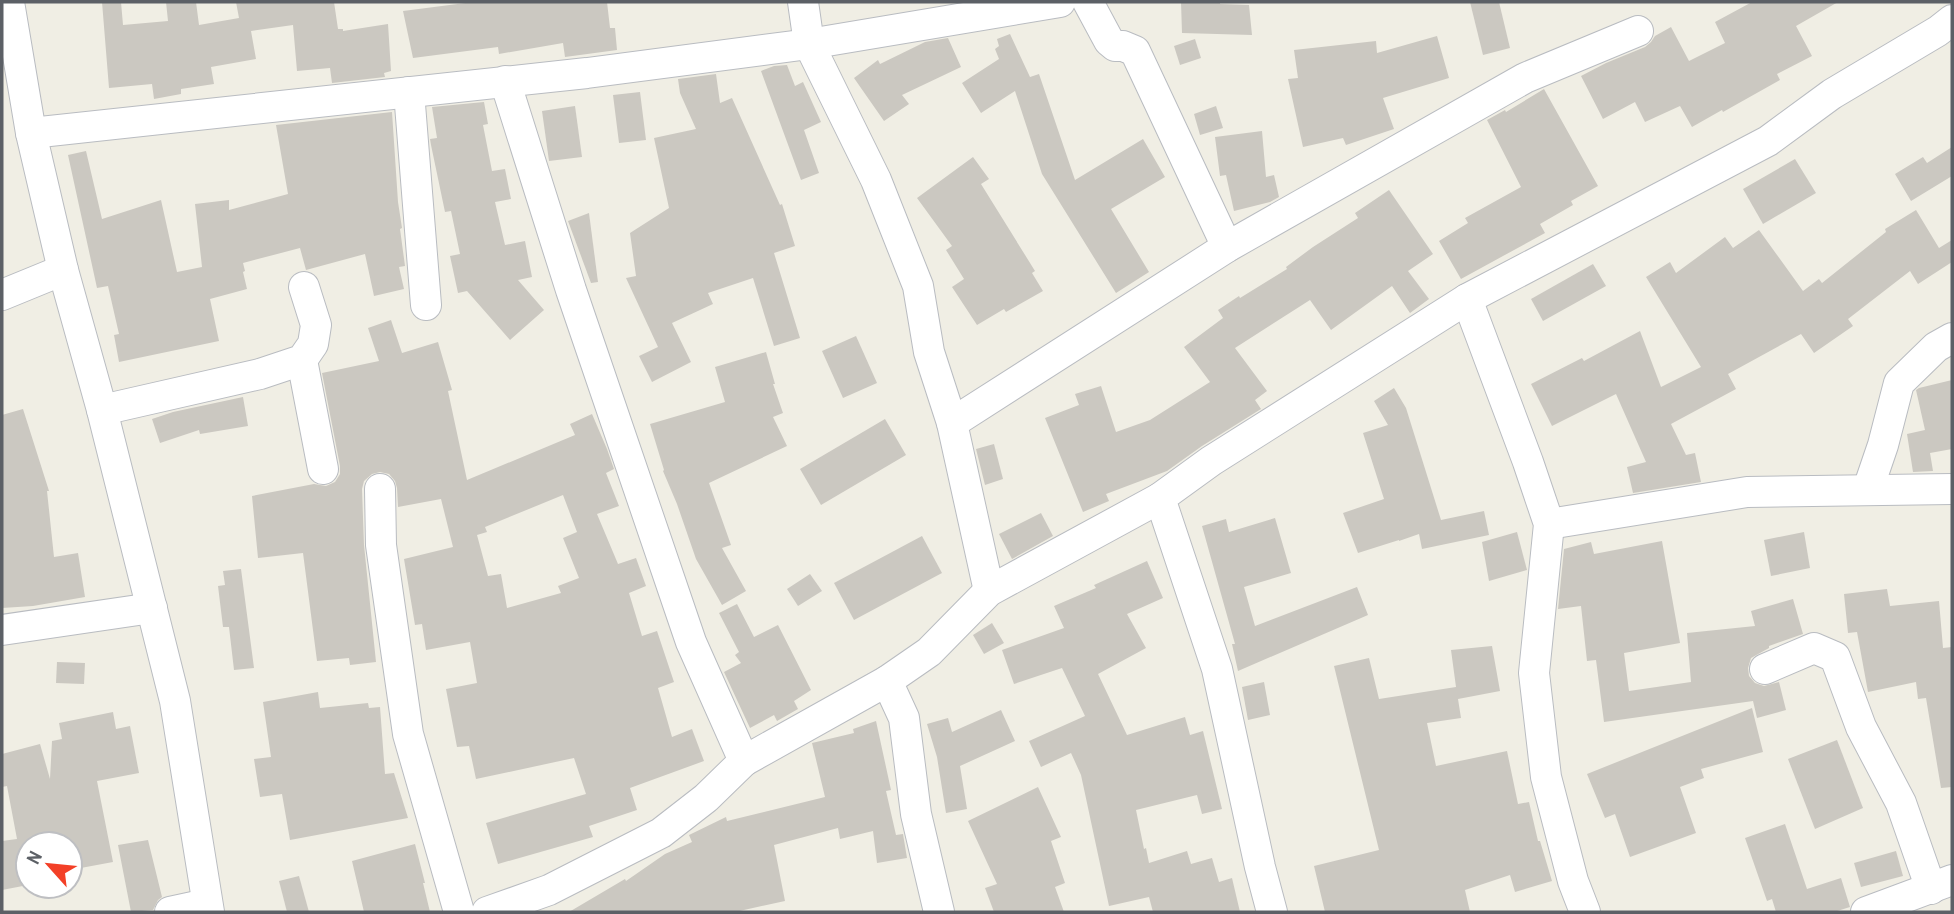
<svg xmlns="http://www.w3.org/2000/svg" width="1954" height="914" viewBox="0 0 1954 914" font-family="'Archivo Narrow',sans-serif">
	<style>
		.building { fill: #cbc8c1; fill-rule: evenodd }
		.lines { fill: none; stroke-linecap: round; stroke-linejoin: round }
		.minor-casing { stroke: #b9bcc1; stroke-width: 32 }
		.minor { stroke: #fff; stroke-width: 30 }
	</style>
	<rect width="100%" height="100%" fill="#f0eee4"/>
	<g class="building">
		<polygon points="102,2 121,2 123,25 168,21 166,2 196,2 199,25 239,18 236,2 334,2 338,29 343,29 343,31 388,24 391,71 384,73 385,77 332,83 330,68 297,71 293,25 251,31 256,59 211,67 214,84 181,89 181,94 154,99 152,84 109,88"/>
		<polygon points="473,2 607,2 610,28 615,28 617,50 565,57 563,43 499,54 498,47 413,58 403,11"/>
		<polygon points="1181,2 1220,2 1220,4 1249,5 1252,35 1182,33"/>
		<polygon points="1470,2 1499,2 1510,48 1483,55"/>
		<polygon points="1752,2 1838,2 1796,26 1812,56 1777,74 1780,80 1723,112 1722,110 1692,127 1680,106 1645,122 1635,102 1603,119 1581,76 1606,63 1645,47 1651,42 1655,36 1671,27 1689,61 1725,43 1715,22"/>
		<polygon points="1010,34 1030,77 1039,74 1075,180 1143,139 1165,177 1111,209 1149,272 1116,293 1042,174 1015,91 981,113 962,83 999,59 995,49 999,46 997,39"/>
		<polygon points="1437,36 1449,78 1383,98 1394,129 1346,145 1343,138 1303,147 1288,79 1298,78 1294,50 1376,41 1377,53"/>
		<polygon points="948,38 961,67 902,95 909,104 884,121 854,78 878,60 880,64 925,42"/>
		<polygon points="1195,39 1201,58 1180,65 1174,46"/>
		<polygon points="787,65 795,86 803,82 821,122 804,130 819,173 801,180 761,71 774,66"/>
		<polygon points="716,74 720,103 732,98 780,205 782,204 795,246 774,253 800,338 774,346 753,278 708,293 713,304 672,323 691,362 652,382 639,356 658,347 626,278 636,276 630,233 669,208 654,138 696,129 680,93 678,79"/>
		<polygon points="1544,89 1598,186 1571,201 1573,205 1540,224 1545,233 1461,279 1439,241 1468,223 1465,218 1521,187 1487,120 1505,110 1506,112"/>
		<polygon points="640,92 646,140 619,143 613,95"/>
		<polygon points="484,102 488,124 483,125 492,171 505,169 511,199 495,202 505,245 525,241 532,277 518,280 544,310 510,340 467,291 458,293 450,256 460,254 451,211 445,212 431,145 430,139 437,138 432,107"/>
		<polygon points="575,106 582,157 549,161 542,111"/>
		<polygon points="1216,106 1223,128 1200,135 1194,114"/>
		<polygon points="392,112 398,202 402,228 400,229 405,266 399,267 404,289 374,296 365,254 306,270 300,248 243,263 245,271 243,272 247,289 210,299 219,341 119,362 114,335 119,334 108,286 97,288 68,155 86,151 102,219 161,200 177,272 202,267 195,204 229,200 229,210 288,194 276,125"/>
		<polygon points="1262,131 1266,177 1274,175 1279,197 1270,202 1234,211 1226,175 1220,176 1215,137"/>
		<polygon points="1952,147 1952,176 1911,201 1895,174 1923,157 1927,163"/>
		<polygon points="973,157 989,179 981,184 1035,271 1032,273 1043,291 1006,312 1004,309 977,325 952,287 964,279 946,250 952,246 917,198"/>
		<polygon points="1795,159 1816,193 1763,224 1743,189"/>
		<polygon points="1389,190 1433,254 1408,271 1429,299 1410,313 1392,286 1331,330 1310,300 1235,348 1267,391 1255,400 1261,409 1202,446 1167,471 1106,494 1109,501 1083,512 1045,418 1079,405 1075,394 1101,386 1116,432 1150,420 1210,382 1184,347 1223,318 1218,310 1239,296 1240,298 1287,269 1286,267 1313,247 1358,218 1355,213"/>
		<polygon points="1916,210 1939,248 1952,240 1952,262 1918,284 1910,271 1848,319 1853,326 1814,353 1801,334 1728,374 1736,389 1671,424 1686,455 1695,453 1701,482 1633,493 1627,467 1646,462 1616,394 1552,426 1531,384 1582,358 1584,361 1640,331 1661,387 1701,367 1646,277 1670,262 1676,273 1725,237 1733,248 1759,230 1803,291 1819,279 1822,283 1886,232 1885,229"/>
		<polygon points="589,213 598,282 591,283 568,221"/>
		<polygon points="1593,264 1606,286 1543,321 1531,299"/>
		<path d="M391,320l11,33 36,-11 14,48 -4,1 19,89 108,-45 -5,-11 22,-10 15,35 7,20 -8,4 13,33 -22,8 21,50 18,-6 10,28 -17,7 13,43 15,-5 17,51 -16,6 14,49 20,-8 12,32 -74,27 7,22 -48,16 4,11 -95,27 -12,-41 100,-29 -12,-36 -98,21 -7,-33 -12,1 -11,-58 31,-6 -7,-41 -44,8 -4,-26 -7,1 -11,-66 49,-12 -12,-48 -43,8 -1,-19 -2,-7 -6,-7 -9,-2 -8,2 -8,7 -2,8 2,56 12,117 -26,3 -1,-7 -32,3 -14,-108 -45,5 -6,-62 62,-12 12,2 9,-4 5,-8v-8l-18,-93 57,-12 -11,-33zM563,495l14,37 -14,6 16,40 -21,8 3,7 -54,15 -6,-34 -13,2 -11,-41 10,-3 -2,-5z"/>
		<polygon points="856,336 877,383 843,398 822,351"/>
		<polygon points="766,352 775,384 773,384 783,413 773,417 787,446 709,483 731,545 722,548 746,591 722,605 696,559 677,504 663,471 664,470 650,424 725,402 715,367"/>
		<polygon points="1952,380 1952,449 1930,453 1933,471 1913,472 1907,434 1925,430 1916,390 1919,388"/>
		<polygon points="1394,388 1406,408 1441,520 1484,511 1489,535 1422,549 1419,534 1399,541 1399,540 1358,553 1343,513 1384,499 1363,433 1388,425 1374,401"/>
		<polygon points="243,397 248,426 200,434 199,430 160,443 152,419 173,412"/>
		<polygon points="23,409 49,491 47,491 54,557 78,553 85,597 33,606 2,608 2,415"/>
		<polygon points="885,419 906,455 821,505 800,469"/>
		<polygon points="994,444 1003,479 985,485 976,449"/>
		<polygon points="1041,513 1053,536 1012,559 999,534"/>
		<polygon points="1275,518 1291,573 1244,587 1255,626 1357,587 1368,615 1238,671 1232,644 1235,644 1202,526 1226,519 1229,532"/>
		<polygon points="1517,532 1527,570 1489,581 1482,542"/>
		<polygon points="1804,532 1810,568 1771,576 1764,540"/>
		<polygon points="922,536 942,573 854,620 834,583"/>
		<polygon points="1662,541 1680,643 1624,653 1629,691 1691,682 1687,633 1755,626 1751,611 1793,599 1803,634 1769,646 1769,648 1751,658 1748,668 1749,676 1755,683 1764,686 1779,682 1786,710 1757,718 1753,701 1604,722 1596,660 1587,661 1581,606 1558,609 1564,549 1591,542 1594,554"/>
		<polygon points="1147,561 1163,598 1127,614 1146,648 1098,674 1127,735 1185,717 1190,735 1203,731 1222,809 1202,814 1197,795 1136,810 1144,849 1146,848 1149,863 1187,851 1191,864 1212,858 1219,882 1232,878 1240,912 1153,912 1149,897 1109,906 1081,775 1071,753 1041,767 1029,741 1085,716 1062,668 1014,684 1002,650 1064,628 1054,606 1096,588 1094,585"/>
		<polygon points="241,569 254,668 234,670 229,627 223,627 218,586 225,585 223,571"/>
		<polygon points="810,574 822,591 798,606 787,589"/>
		<polygon points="1887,589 1890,606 1939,601 1943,648 1952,647 1952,787 1941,788 1926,698 1918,699 1916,682 1868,692 1857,632 1848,633 1844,594"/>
		<polygon points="737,604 754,637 778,625 811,690 794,701 798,709 777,721 774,715 750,728 724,672 741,663 735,655 739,652 719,613"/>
		<polygon points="992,623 1004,643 984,654 973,635"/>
		<polygon points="1492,646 1500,691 1458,699 1461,718 1427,723 1436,766 1507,751 1518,804 1529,802 1538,841 1540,841 1552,881 1515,892 1510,875 1465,890 1470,912 1325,912 1314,866 1379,850 1334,666 1369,658 1379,699 1456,687 1451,650"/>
		<polygon points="57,662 85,663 84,684 56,683"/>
		<polygon points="1264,682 1270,715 1248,720 1242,687"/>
		<polygon points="318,692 320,708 368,703 369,708 380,707 385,774 394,773 408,818 290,840 282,794 260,797 254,759 271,757 263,702"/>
		<polygon points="1752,708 1763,752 1701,769 1704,778 1680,787 1696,833 1630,857 1615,814 1605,818 1587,774"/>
		<polygon points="1001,710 1015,741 960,766 967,809 946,813 937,757 927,724 948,718 952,732"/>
		<polygon points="113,712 116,729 130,726 139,773 97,781 113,862 70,870 70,844 28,844 28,885 2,890 2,841 17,839 7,786 2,787 2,754 40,744 50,779 52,741 62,739 59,723"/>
		<polygon points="876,721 891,790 886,791 896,835 903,834 907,858 877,863 873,831 840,839 838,828 774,845 785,901 735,912 569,912 625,879 626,881 665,854 692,842 689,835 726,817 727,821 825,797 812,743 854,733 853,729"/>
		<polygon points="1837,740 1863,808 1815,829 1788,759"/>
		<polygon points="1038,787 1061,837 1051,841 1065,883 1055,887 1064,912 994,912 985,888 997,884 968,821"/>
		<polygon points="1785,824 1807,889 1841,878 1850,907 1834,912 1776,912 1772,899 1767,901 1745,838"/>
		<polygon points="148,840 162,897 158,900 153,910 131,912 118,845"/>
		<polygon points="415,844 425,883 423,883 430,912 364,912 352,861"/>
		<polygon points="1896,851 1903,876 1861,887 1854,863"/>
		<polygon points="299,876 309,912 287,912 279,881"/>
	</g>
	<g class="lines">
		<defs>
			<g id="minor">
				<polyline points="9,2 31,133 63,270 102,410 175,701 209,912"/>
				<polyline points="803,2 809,44 876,180 918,286 929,352 952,423 989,591"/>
				<polyline points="1088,2 1109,41 1115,46 1123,46 1135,51 1227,247"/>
				<polyline points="505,81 571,290 691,642 744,761 887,681"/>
				<polyline points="409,92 426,305"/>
				<polyline points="31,133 587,73 809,44 1060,2"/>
				<polyline points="2,295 63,270"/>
				<polyline points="1467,299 1528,462 1549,524 1534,673 1546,777 1573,881 1585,912"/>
				<polyline points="302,360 323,469"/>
				<polyline points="102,410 260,374 302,360 313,344 316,325 304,287"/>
				<polyline points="952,423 1227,247 1525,78 1638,31"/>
				<polyline points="380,489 381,545 408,734 459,912"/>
				<polyline points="1868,489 1883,445 1899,383 1936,347 1952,338"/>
				<polyline points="1549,524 1747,492 1952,489"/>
				<polyline points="2,630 152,608"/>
				<polyline points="1765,669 1814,648 1835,657 1861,727 1901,803 1931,889"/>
				<polyline points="170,912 207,904"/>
				<polyline points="487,912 549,890 661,833 706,798 744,761"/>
				<polyline points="939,912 916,814 904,718 887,681 929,652 989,591 1160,498"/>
				<polyline points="1272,912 1260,867 1217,669 1160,498 1211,461 1467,299 1768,141 1832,94 1938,31 1952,20"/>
				<polyline points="1866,912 1952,880"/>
			</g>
		</defs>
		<use href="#minor" class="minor-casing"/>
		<use href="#minor" class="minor"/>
	</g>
	<rect width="1954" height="914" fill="none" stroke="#5c6066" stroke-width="7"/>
	<g transform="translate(49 865) rotate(297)"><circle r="33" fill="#ffffff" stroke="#bebfc2" stroke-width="2"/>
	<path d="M0-5L12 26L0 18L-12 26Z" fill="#f34027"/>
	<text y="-10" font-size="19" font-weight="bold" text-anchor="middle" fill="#5c6066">N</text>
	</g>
</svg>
